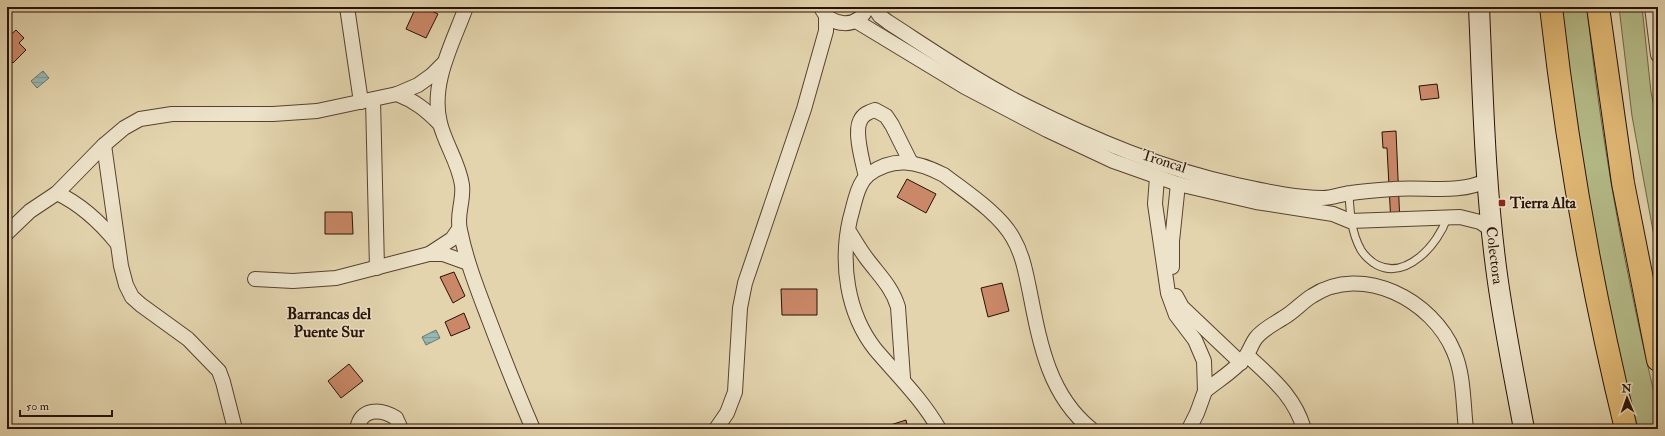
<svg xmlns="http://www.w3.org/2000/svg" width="1665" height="436" viewBox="0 0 1665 436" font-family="'IM FELL Double Pica',serif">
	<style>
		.green { fill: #b5bc89; stroke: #6e6647 }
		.water { fill: url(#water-rules); stroke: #6b756d }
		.building { fill: #ca8868; stroke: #281105 }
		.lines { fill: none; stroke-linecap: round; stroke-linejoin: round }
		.lane-casing { stroke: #57422f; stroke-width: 9 }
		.street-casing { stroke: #57422f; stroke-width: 16 }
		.secondary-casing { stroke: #281105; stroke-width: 22 }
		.highway-casing { stroke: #281105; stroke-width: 24 }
		.lane { stroke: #ede3ca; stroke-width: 7 }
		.street { stroke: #ede3ca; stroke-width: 14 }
		.secondary { stroke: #ede3ca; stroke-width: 20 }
		.highway { stroke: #e2ba76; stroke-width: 22 }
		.poi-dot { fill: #8f2418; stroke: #ede3ca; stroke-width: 1.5 }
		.labels { text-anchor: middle; stroke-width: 3; stroke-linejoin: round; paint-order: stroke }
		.street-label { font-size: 15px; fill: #281105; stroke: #ede3ca }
		.poi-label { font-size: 15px; font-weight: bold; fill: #281105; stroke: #ede3ca; text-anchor: start }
		.neighbourhood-label { font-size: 16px; font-weight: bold; fill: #281105; stroke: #ede3ca }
	</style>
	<defs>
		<pattern id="water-rules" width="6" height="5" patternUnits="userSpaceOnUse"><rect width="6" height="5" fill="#97b7b2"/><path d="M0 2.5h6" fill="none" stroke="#829c98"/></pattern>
	</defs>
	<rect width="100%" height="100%" fill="#e3d4ad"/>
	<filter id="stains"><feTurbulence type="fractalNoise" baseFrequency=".005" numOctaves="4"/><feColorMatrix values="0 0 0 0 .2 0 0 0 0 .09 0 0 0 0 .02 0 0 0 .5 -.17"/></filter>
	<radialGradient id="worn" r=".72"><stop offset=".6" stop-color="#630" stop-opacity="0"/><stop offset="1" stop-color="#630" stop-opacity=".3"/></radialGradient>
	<g class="green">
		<path d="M1562,7h25c14,135 39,271 71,402v20h-20c-36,-138 -60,-281 -76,-422z"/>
		<polygon points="1619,7 1642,7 1651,92 1658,126 1658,258 1632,116"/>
	</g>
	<g class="water">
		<polygon points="43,71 49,78 37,88 31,81"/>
		<polygon points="436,330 440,338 426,345 422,337"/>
	</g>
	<g class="building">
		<polygon points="416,7 423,7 438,14 426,38 406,29"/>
		<polygon points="16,30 24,38 19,43 26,50 13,63 7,57 7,38"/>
		<polygon points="1437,84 1439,98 1421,100 1419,86"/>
		<polygon points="1396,131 1400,224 1391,224 1387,148 1383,148 1382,132"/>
		<polygon points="907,179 936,194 926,213 897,197"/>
		<polygon points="325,212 352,212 353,234 325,234"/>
		<polygon points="454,272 465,296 453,303 440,277"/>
		<polygon points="1002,283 1009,311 988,317 981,288"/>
		<polygon points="781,289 817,289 817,315 782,315"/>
		<polygon points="464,313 470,328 451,336 445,322"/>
		<polygon points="349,364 363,381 341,398 328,381"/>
		<polygon points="906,420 908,429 881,429 881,428"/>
	</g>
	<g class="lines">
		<defs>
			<path id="lane" d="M1349,193c1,20 2,39 12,57 3,5 10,12 16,15 30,15 61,-21 70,-47"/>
			<g id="street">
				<polyline points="347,7 361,102"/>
				<path d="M466,7c-13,36 -36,76 -26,116 5,21 19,40 22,62 2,16 -6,30 -2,45 6,30 17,58 28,87 14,37 29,75 45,112"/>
				<path d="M821,7c8,21 39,22 46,0"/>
				<path d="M874,7l6,9 8,6c45,29 90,60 138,84 68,34 137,63 211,79 28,6 57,13 86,13 9,0 18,-4 28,-5 14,-2 28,-3 42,-4 32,-3 65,6 95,-9"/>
				<polyline points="1652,7 1658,55"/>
				<polyline points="856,21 965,87 1047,130 1113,161 1178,184 1256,202 1333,214 1350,221 1460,217 1480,222 1492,230"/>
				<path d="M397,94c18,7 29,16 43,30"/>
				<polyline points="373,100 377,268"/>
				<polyline points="104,145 121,266 126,285 132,297 141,305 188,339 219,371 223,382 235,429"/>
				<path d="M866,177c-3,-14 -12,-44 -6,-56 3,-7 9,-9 15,-11l11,6 6,9 19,38"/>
				<polyline points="1157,177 1155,204 1168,293 1176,315 1195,340 1204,361 1205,391 1197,413 1189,429"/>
				<path d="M57,193c25,12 43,29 60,50"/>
				<path d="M848,230c6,9 12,20 19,29 12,16 25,28 31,48l5,71"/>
				<polyline points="7,233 30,211 57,193 104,145 124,128 140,119 172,114 273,114 317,111 397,94 418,85 432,75 443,64"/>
				<polyline points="429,254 443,254 468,263"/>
				<polyline points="1172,267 1172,241 1178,184"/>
				<polyline points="255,279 293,281 336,278 429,254 452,239 459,229"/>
				<polyline points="1176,296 1182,307 1241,363"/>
				<path d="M1247,355c24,23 47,40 57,74"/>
				<path d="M1205,391c13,-11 31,-21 41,-35 4,-6 6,-13 10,-18 7,-9 18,-14 27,-20 11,-6 19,-16 29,-22 50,-33 121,4 142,56 10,23 9,52 12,77"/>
				<path d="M357,429c4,-21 23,-21 39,-11l5,11"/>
				<polyline points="716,429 727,413 735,392 740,308 745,283 804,109 826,31 826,16"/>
				<path d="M939,429c-17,-30 -42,-54 -64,-80 -28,-36 -35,-86 -25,-130 4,-13 7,-35 18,-44 25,-19 49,-14 76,0 22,17 56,39 69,63 10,17 13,36 17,55 10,51 19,102 61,136"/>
			</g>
			<g id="secondary">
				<path id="s1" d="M1479,7c4,92 6,184 19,275 7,49 17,98 26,147"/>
			</g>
			<g id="highway">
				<path d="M1551,7c16,142 41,283 75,422"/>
				<polyline points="1598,7 1623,183 1658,360"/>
			</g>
		</defs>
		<use href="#lane" class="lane-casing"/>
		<use href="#street" class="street-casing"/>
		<use href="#secondary" class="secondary-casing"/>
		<use href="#highway" class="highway-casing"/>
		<use href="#lane" class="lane"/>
		<use href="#street" class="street"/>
		<use href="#secondary" class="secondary"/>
		<use href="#highway" class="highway"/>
	</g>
	<rect class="poi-dot" x="1498" y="199" width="8" height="8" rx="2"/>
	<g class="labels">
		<g class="street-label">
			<text transform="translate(1164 161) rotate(18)" y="5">Troncal</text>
			<text dy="5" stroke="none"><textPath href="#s1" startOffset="249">Colectora</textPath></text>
		</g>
		<g class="poi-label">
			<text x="1510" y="208">Tierra Alta</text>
		</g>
		<g class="neighbourhood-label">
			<text x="329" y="319">Barrancas del<tspan x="329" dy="18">Puente Sur</tspan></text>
		</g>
	</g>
	<rect width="1665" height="436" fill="none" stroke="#e3d4ad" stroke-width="24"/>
	<rect x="8" y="8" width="1649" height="420" fill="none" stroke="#281105" stroke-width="2"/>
	<rect x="12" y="12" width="1641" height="412" fill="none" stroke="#281105"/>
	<g transform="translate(1627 398) rotate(358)" stroke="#ede3ca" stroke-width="3" paint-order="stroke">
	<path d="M0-3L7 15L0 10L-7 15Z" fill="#281105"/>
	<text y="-6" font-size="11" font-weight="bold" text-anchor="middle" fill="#281105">N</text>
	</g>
	<path d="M20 410v6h92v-6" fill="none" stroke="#281105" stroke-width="2"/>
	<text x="26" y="410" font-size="12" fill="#281105" stroke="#ede3ca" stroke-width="3" paint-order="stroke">50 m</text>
	<rect width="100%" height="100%" filter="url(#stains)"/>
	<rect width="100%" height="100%" fill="url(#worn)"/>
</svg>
